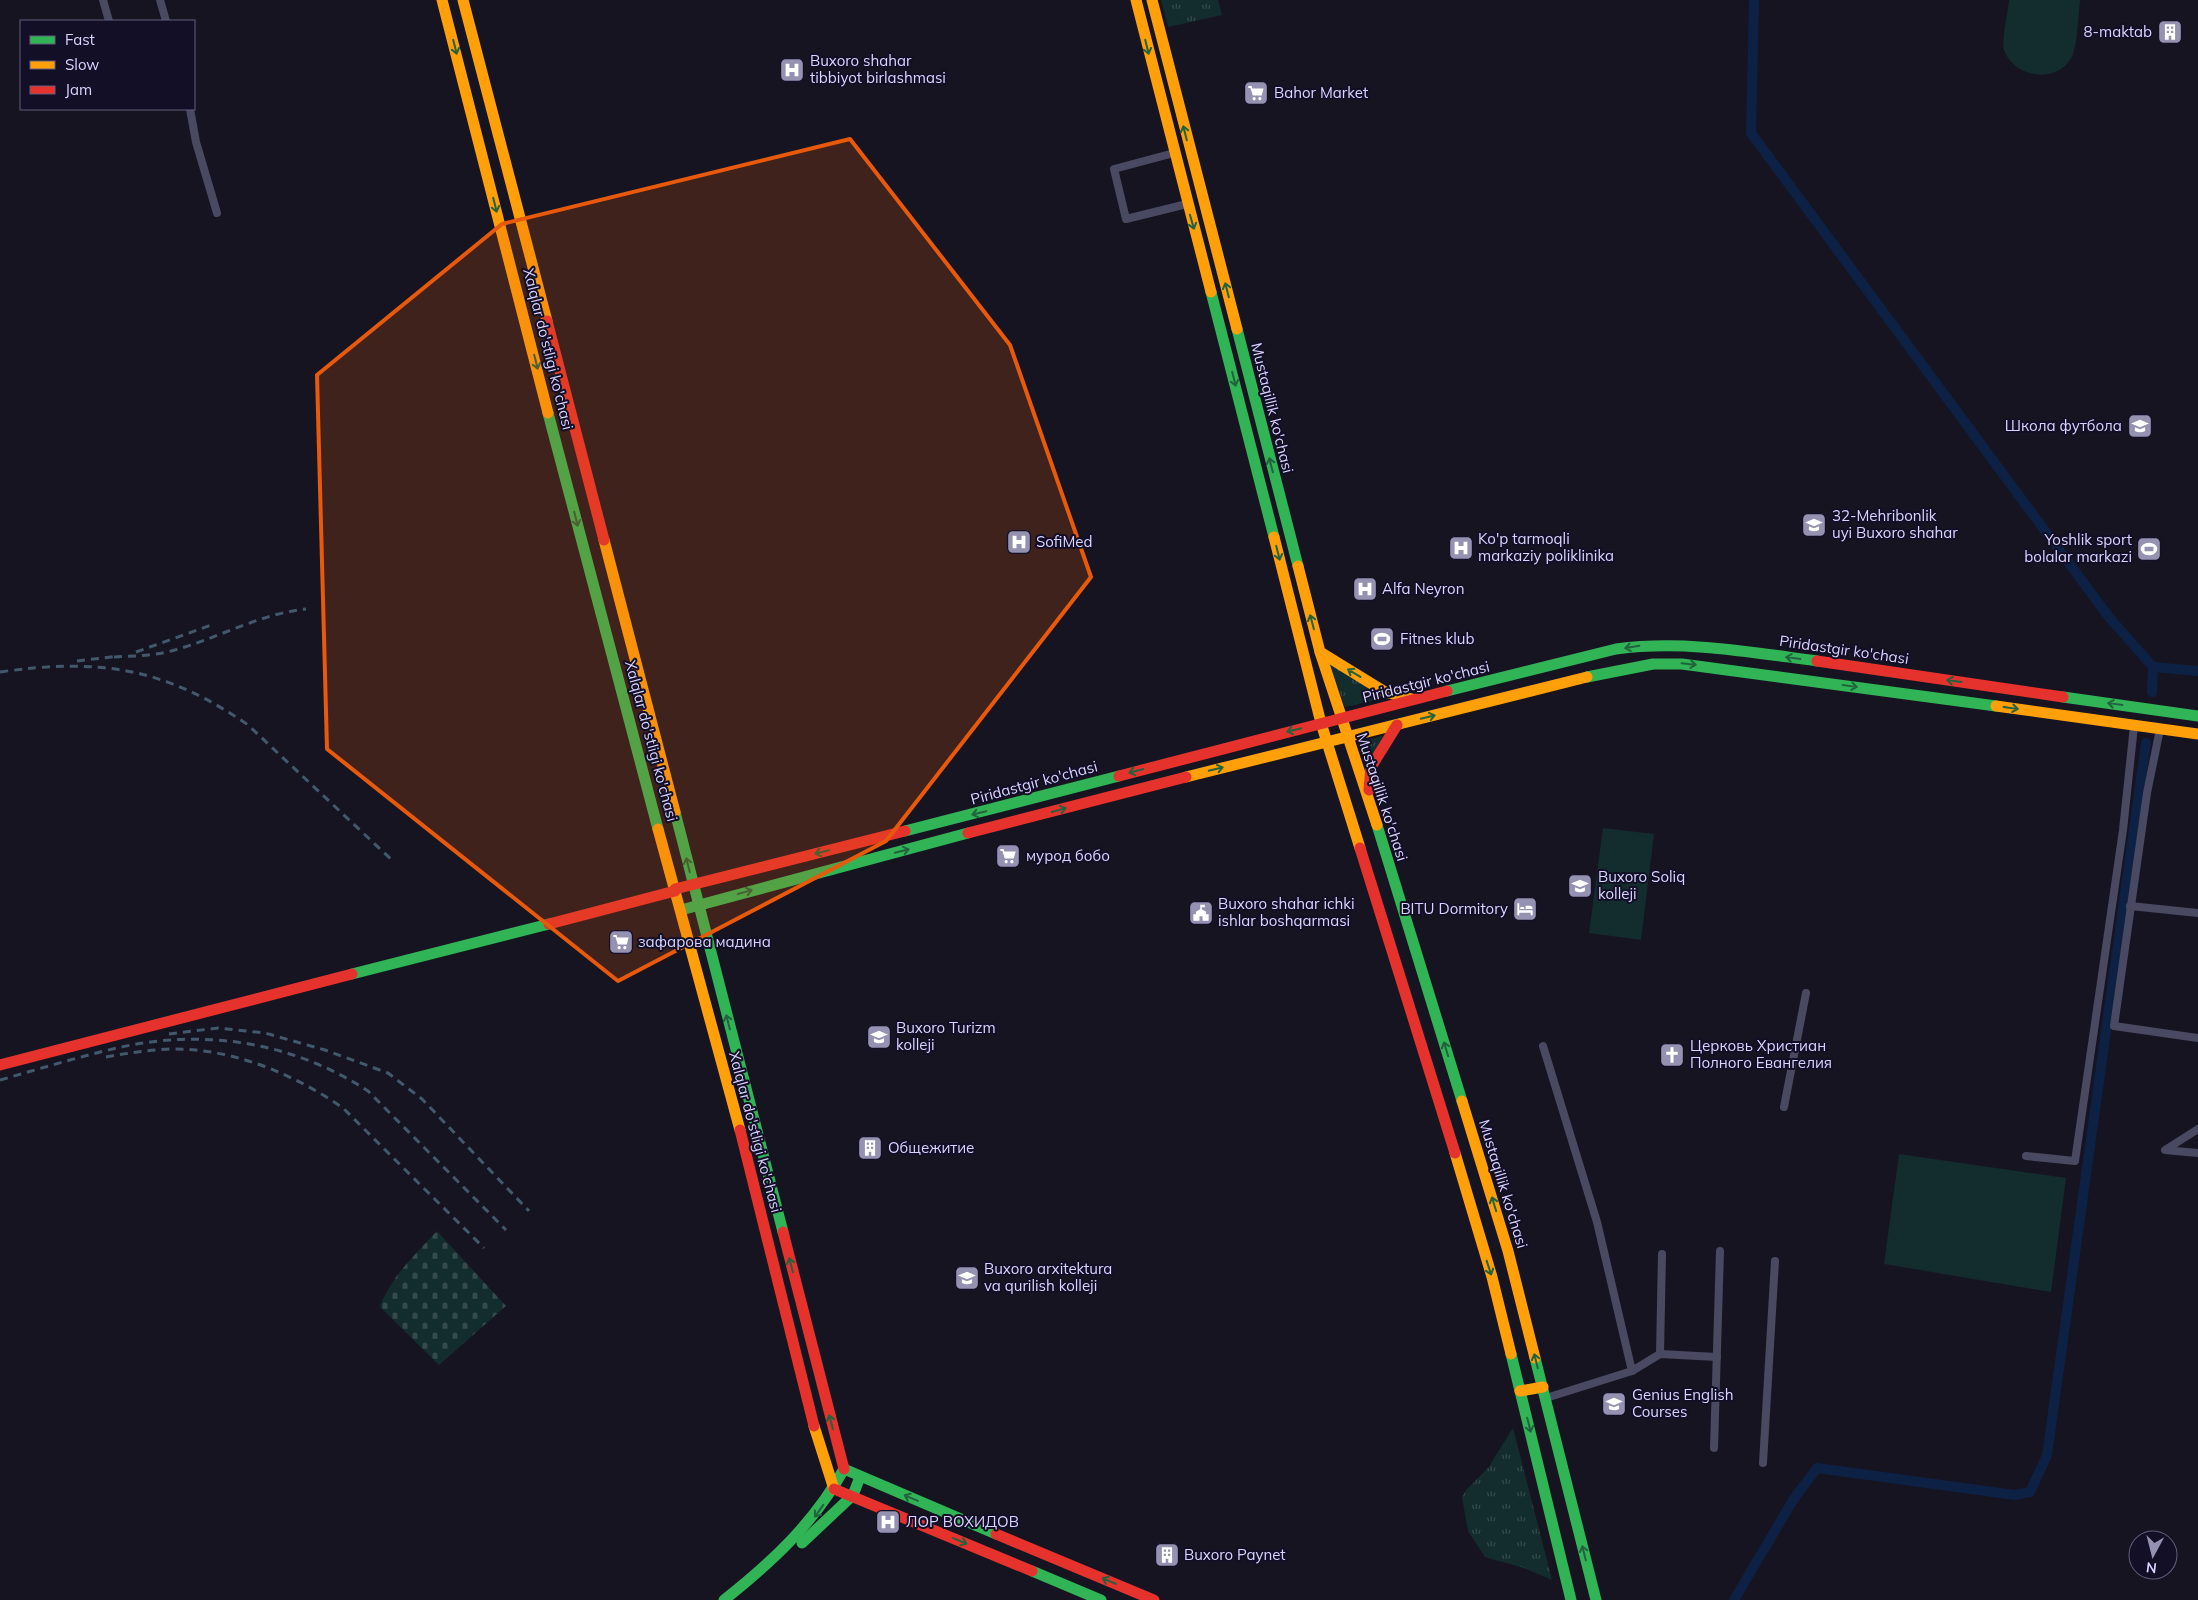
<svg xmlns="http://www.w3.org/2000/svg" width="2198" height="1600" viewBox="0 0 2198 1600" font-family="Mulish,sans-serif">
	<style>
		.grass { fill: url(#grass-tufts) }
		.cemetery { fill: url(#cemetery-stones) }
		.pitch { fill: #132c2d }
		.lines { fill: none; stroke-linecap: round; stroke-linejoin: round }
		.canal { stroke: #0d2144; stroke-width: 10 }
		.street { stroke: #4a4962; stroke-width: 8 }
		.fast { stroke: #30b455; stroke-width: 11 }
		.slow { stroke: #ff9f0a; stroke-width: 11 }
		.jam { stroke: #e5322d; stroke-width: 11 }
		.rail { stroke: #43596b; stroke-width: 3; stroke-dasharray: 8 6; stroke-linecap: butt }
		.oneway { stroke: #22623e }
		.marked { fill: #e8590c; fill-opacity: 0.2; stroke: #e8590c; stroke-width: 4; stroke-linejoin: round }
		.labels { text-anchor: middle; stroke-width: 4; stroke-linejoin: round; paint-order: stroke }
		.poi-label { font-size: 15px; fill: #d9d4ff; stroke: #130f26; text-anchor: start }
		.street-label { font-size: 15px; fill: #d9d4ff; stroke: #130f26 }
	</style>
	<defs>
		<pattern id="grass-tufts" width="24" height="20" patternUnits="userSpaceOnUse" patternTransform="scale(1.25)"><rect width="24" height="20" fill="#132c2d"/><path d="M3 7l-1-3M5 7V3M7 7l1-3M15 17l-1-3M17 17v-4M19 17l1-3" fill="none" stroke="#354a4c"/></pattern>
		<pattern id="cemetery-stones" width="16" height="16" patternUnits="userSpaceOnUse" patternTransform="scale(1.25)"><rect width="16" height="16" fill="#132c2d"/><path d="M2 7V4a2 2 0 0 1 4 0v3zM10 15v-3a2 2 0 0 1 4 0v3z" fill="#354a4c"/></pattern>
	</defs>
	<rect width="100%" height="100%" fill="#161421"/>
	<g class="grass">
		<polygon points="1161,0 1218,0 1222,15 1168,27"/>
		<polygon points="1329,662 1385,698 1345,707"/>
		<polygon points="1384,735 1368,763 1365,741"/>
		<polygon points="1513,1428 1552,1580 1524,1568 1485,1557 1468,1531 1462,1497 1467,1489 1488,1468"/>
	</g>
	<path class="cemetery" d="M437,1231l69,75 -67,59 -59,-58c10,-29 36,-54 57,-76z"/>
	<g class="pitch">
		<path d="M2009,0h71c-2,17 -2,38 -7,54 -12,31 -59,25 -69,-4 -3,-10 4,-38 5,-50z"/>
		<polygon points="1603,828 1654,834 1641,940 1589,933"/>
		<polygon points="1899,1154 2066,1178 2051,1292 1884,1264"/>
	</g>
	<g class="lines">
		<g class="canal">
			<polyline points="1754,0 1751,133 2108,616 2153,667 2152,692"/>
			<polyline points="2153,667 2198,671"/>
			<polyline points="1734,1600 1793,1500 1817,1468 2015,1495 2030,1492 2047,1455 2146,743"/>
		</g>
		<g class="street">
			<polyline points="103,0 109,21"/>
			<polyline points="160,0 166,21"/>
			<polyline points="190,109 196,142 217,213"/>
			<polyline points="1174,153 1114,169 1126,219 1187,204"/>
			<polyline points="2160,729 2147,793 2114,1026 2198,1038"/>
			<polyline points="2130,906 2198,913"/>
			<polyline points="1543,1046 1597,1222 1632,1371 1546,1398"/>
			<polyline points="1784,1107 1806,993"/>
			<polyline points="2198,1129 2165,1150 2198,1153"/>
			<polyline points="2026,1156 2075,1161 2123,830 2134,726"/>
			<polyline points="1660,1354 1662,1254"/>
			<polyline points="1632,1371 1660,1354 1717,1357"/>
			<polyline points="1714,1448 1720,1251"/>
			<polyline points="1763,1463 1775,1261"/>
		</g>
		<g class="fast">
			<polyline points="1211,292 1274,537"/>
			<polyline points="1237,329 1298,566"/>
			<polyline points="548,413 658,829"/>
			<polyline points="1587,677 1653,664 1682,664 1996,706"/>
			<path d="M1447,691l169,-42c68,-9 133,3 201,12"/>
			<polyline points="2063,697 2198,716"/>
			<polyline points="675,812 783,1232"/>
			<polyline points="1377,825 1462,1101"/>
			<polyline points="905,831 1119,776"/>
			<polyline points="681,910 968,833"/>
			<polyline points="352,974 549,924"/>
			<polyline points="1511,1354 1571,1600"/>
			<polyline points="1535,1358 1596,1600"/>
			<polyline points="802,1543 853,1495 860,1477"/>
			<polyline points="1032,1571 1101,1600"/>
			<path d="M724,1600c48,-38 90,-77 120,-131l152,65"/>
		</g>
		<g class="slow">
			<polyline points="442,0 548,413"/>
			<polyline points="463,0 547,321"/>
			<polyline points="1136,0 1211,292"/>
			<polyline points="1152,0 1237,329"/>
			<polyline points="1274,537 1321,723 1360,848"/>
			<polyline points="604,540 675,812"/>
			<polyline points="1298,566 1320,652 1377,825"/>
			<polyline points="1320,652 1385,692 1412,699"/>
			<polyline points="1996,706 2198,734"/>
			<polyline points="1186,777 1587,677"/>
			<polyline points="658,829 740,1130"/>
			<polyline points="1462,1101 1508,1251 1535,1358"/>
			<polyline points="1455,1153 1492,1277 1511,1354"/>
			<polyline points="1520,1391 1543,1387"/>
			<polyline points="814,1426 834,1489"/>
		</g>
		<g class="jam">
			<polyline points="547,321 604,540"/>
			<polyline points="1817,661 2063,697"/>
			<polyline points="1119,776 1447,691"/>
			<polyline points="1369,790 1371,767 1397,725"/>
			<polyline points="968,833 1186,777"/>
			<polyline points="1360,848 1455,1153"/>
			<polyline points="675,889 905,831"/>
			<polyline points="549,924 675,891"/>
			<polyline points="0,1065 352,974"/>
			<polyline points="740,1130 814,1426"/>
			<polyline points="783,1232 844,1469"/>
			<polyline points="834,1489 1032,1571"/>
			<polyline points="996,1534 1154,1600"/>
		</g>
		<g class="rail">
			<polyline points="136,652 214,624"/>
			<path d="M114,657c19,-1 38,-1 57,-6 46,-12 87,-37 135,-42"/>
			<polyline points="77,661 119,656"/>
			<path d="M0,672c99,-14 164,-5 248,53l146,137"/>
			<polyline points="169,1034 218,1028 265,1033 325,1050 388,1073 422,1099 529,1211"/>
			<path d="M106,1057c22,-4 43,-7 65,-8 61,-1 123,25 172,59l141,140"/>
			<path d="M0,1080c39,-11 78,-23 117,-32 87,-20 176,-6 251,43l138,139"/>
		</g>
	</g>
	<defs><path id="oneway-shaft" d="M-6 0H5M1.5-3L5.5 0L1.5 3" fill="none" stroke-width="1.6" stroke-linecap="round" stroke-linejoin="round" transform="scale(1.25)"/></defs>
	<g class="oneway">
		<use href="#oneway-shaft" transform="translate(455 47) rotate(76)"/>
		<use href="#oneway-shaft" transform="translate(1147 47) rotate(76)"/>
		<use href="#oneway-shaft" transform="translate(1185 133) rotate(-104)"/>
		<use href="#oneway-shaft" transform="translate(495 205) rotate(76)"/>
		<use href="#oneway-shaft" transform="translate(1192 222) rotate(74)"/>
		<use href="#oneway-shaft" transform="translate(1227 290) rotate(-104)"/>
		<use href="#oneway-shaft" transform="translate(536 362) rotate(76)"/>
		<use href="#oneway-shaft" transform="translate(1234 379) rotate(76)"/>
		<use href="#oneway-shaft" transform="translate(1271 465) rotate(-104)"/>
		<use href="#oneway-shaft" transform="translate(576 519) rotate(76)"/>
		<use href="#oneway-shaft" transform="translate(1278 553) rotate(76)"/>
		<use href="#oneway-shaft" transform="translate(1312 622) rotate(-105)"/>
		<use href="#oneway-shaft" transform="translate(1632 647) rotate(170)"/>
		<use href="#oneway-shaft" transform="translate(1793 658) rotate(-172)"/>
		<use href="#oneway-shaft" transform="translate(1689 664) rotate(6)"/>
		<use href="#oneway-shaft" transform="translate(1354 673) rotate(-149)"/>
		<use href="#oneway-shaft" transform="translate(1954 681) rotate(-172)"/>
		<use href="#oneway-shaft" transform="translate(1850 686) rotate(8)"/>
		<use href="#oneway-shaft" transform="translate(2115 704) rotate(-172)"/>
		<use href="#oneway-shaft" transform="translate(2011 708) rotate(8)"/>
		<use href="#oneway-shaft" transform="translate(1428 717) rotate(-14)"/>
		<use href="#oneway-shaft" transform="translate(1294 730) rotate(167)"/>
		<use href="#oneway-shaft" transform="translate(1216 769) rotate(-14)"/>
		<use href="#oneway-shaft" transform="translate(1136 771) rotate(165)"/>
		<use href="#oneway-shaft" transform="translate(1059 810) rotate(-15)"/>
		<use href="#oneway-shaft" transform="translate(979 813) rotate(166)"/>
		<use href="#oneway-shaft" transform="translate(902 851) rotate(-14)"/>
		<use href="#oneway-shaft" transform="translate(822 852) rotate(166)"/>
		<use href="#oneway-shaft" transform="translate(688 865) rotate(-104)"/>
		<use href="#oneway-shaft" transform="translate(745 892) rotate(-15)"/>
		<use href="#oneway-shaft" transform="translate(728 1022) rotate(-104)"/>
		<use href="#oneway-shaft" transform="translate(1446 1049) rotate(-107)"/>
		<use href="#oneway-shaft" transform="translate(1494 1204) rotate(-107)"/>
		<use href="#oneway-shaft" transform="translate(791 1265) rotate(-105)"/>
		<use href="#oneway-shaft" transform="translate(1489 1268) rotate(72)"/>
		<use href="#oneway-shaft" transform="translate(1536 1361) rotate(-104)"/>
		<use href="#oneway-shaft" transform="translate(831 1422) rotate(-105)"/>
		<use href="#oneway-shaft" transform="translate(1529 1425) rotate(76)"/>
		<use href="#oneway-shaft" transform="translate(911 1498) rotate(-157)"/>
		<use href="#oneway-shaft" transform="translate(819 1511) rotate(125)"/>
		<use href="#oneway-shaft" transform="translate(960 1541) rotate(23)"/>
		<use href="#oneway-shaft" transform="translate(1584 1553) rotate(-104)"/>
		<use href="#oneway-shaft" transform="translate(1109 1581) rotate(-157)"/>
	</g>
	<path class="marked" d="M850,139l160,206 81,232 -205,264 -268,140 -291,-232 -10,-374 185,-151z"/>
	<defs>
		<symbol id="building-square" viewBox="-11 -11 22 22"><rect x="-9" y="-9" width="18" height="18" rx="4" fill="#9591b1" stroke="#130f26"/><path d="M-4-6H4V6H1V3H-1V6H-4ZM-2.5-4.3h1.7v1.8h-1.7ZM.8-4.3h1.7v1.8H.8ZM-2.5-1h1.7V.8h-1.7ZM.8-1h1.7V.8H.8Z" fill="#fff"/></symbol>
		<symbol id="hospital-square" viewBox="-11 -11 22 22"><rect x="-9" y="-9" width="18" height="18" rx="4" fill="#9591b1" stroke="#130f26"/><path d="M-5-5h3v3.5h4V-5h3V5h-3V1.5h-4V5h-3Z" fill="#fff"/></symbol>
		<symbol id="supermarket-square" viewBox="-11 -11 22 22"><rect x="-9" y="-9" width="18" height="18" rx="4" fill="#9591b1" stroke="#130f26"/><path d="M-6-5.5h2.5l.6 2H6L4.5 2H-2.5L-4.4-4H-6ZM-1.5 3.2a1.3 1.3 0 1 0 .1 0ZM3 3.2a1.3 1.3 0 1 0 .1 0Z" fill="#fff"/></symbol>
		<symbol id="school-square" viewBox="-11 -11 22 22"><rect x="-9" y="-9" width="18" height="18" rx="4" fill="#9591b1" stroke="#130f26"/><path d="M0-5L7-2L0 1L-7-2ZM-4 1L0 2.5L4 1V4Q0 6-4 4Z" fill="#fff"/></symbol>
		<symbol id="stadium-square" viewBox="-11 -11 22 22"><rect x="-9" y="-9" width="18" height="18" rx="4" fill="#9591b1" stroke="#130f26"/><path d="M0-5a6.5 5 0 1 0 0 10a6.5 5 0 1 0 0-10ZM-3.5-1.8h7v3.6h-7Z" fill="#fff"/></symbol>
		<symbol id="university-square" viewBox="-11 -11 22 22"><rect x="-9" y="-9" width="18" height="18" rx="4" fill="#9591b1" stroke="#130f26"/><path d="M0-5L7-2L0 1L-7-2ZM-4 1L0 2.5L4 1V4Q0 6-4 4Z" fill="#fff"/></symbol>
		<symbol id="hotel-square" viewBox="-11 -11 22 22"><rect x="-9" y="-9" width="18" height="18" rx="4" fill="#9591b1" stroke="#130f26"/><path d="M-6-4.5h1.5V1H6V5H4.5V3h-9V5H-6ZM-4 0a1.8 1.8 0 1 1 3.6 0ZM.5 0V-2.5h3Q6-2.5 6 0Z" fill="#fff"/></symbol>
		<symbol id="civic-square" viewBox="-11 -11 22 22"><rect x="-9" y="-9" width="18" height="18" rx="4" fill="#9591b1" stroke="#130f26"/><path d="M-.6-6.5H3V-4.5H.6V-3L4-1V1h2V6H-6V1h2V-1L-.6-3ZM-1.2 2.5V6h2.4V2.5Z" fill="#fff"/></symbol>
		<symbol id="church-square" viewBox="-11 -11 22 22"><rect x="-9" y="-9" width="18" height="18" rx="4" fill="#9591b1" stroke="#130f26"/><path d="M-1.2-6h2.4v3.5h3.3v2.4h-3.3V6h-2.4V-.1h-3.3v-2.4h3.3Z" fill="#fff"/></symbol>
	</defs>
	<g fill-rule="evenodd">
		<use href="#building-square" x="2156" y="18" width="28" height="28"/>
		<use href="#hospital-square" x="778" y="56" width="28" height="28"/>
		<use href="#supermarket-square" x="1242" y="79" width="28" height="28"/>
		<use href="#school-square" x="2126" y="412" width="28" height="28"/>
		<use href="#school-square" x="1800" y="511" width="28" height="28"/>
		<use href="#hospital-square" x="1005" y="528" width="28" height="28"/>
		<use href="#hospital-square" x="1447" y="534" width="28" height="28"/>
		<use href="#stadium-square" x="2135" y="535" width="28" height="28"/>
		<use href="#hospital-square" x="1351" y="575" width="28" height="28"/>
		<use href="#stadium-square" x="1368" y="625" width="28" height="28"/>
		<use href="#supermarket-square" x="994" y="842" width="28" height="28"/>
		<use href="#university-square" x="1566" y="872" width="28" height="28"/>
		<use href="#hotel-square" x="1511" y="895" width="28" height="28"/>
		<use href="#civic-square" x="1187" y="899" width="28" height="28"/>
		<use href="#supermarket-square" x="607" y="928" width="28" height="28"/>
		<use href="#university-square" x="865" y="1023" width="28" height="28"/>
		<use href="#church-square" x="1658" y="1041" width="28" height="28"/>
		<use href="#building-square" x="856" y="1134" width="28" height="28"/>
		<use href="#university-square" x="953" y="1264" width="28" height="28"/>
		<use href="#school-square" x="1600" y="1390" width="28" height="28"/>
		<use href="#hospital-square" x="874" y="1508" width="28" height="28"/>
		<use href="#building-square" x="1153" y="1541" width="28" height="28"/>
	</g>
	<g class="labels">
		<g class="poi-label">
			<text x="2152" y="37" text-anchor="end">8-maktab</text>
			<text x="810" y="66">Buxoro shahar<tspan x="810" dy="17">tibbiyot birlashmasi</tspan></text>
			<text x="1274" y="98">Bahor Market</text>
			<text x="2122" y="431" text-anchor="end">Школа футбола</text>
			<text x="1832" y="521">32-Mehribonlik<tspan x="1832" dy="17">uyi Buxoro shahar</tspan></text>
			<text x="1478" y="544">Ko'p tarmoqli<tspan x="1478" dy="17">markaziy poliklinika</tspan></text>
			<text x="2132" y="545" text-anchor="end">Yoshlik sport<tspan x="2132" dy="17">bolalar markazi</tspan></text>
			<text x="1036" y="547">SofiMed</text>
			<text x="1382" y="594">Alfa Neyron</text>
			<text x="1400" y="644">Fitnes klub</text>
			<text x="1026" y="861">мурод бобо</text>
			<text x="1598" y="882">Buxoro Soliq<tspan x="1598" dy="17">kolleji</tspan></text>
			<text x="1218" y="909">Buxoro shahar ichki<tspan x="1218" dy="17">ishlar boshqarmasi</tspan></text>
			<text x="1508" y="914" text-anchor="end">BITU Dormitory</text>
			<text x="638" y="947">зафарова мадина</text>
			<text x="896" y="1033">Buxoro Turizm<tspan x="896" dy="17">kolleji</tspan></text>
			<text x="1690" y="1051">Церковь Христиан<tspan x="1690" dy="17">Полного Евангелия</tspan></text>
			<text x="888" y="1153">Общежитие</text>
			<text x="984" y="1274">Buxoro arxitektura<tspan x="984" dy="17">va qurilish kolleji</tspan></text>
			<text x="1632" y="1400">Genius English<tspan x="1632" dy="17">Courses</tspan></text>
			<text x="906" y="1527">ЛОР ВОХИДОВ</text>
			<text x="1184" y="1560">Buxoro Paynet</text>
		</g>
		<g class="street-label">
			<text transform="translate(548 349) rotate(76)" y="5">Xalqlar do'stligi ko'chasi</text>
			<text transform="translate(1272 408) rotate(76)" y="5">Mustaqillik ko'chasi</text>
			<text transform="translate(1844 650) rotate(8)" y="5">Piridastgir ko'chasi</text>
			<text transform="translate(1426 682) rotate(-14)" y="5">Piridastgir ko'chasi</text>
			<text transform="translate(651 741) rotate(75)" y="5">Xalqlar do'stligi ko'chasi</text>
			<text transform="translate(1034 783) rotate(-15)" y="5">Piridastgir ko'chasi</text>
			<text transform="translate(1382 797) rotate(72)" y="5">Mustaqillik ko'chasi</text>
			<text transform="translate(755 1132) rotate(75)" y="5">Xalqlar do'stligi ko'chasi</text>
			<text transform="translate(1503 1184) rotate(73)" y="5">Mustaqillik ko'chasi</text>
		</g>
	</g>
	<rect x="20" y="20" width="175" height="90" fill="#130f26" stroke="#625e7d"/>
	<rect x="30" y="36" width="25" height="8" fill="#30b455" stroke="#625e7d"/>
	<text x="65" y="45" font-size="15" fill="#d9d4ff">Fast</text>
	<rect x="30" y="61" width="25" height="8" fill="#ff9f0a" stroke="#625e7d"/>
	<text x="65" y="70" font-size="15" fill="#d9d4ff">Slow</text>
	<rect x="30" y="86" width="25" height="8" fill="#e5322d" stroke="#625e7d"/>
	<text x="65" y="95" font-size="15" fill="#d9d4ff">Jam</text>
	<g transform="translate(2153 1555) rotate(187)"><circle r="24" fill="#130f26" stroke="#625e7d"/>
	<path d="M0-4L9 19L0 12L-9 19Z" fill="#9591b1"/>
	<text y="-8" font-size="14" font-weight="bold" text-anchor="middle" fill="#d9d4ff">N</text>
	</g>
</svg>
